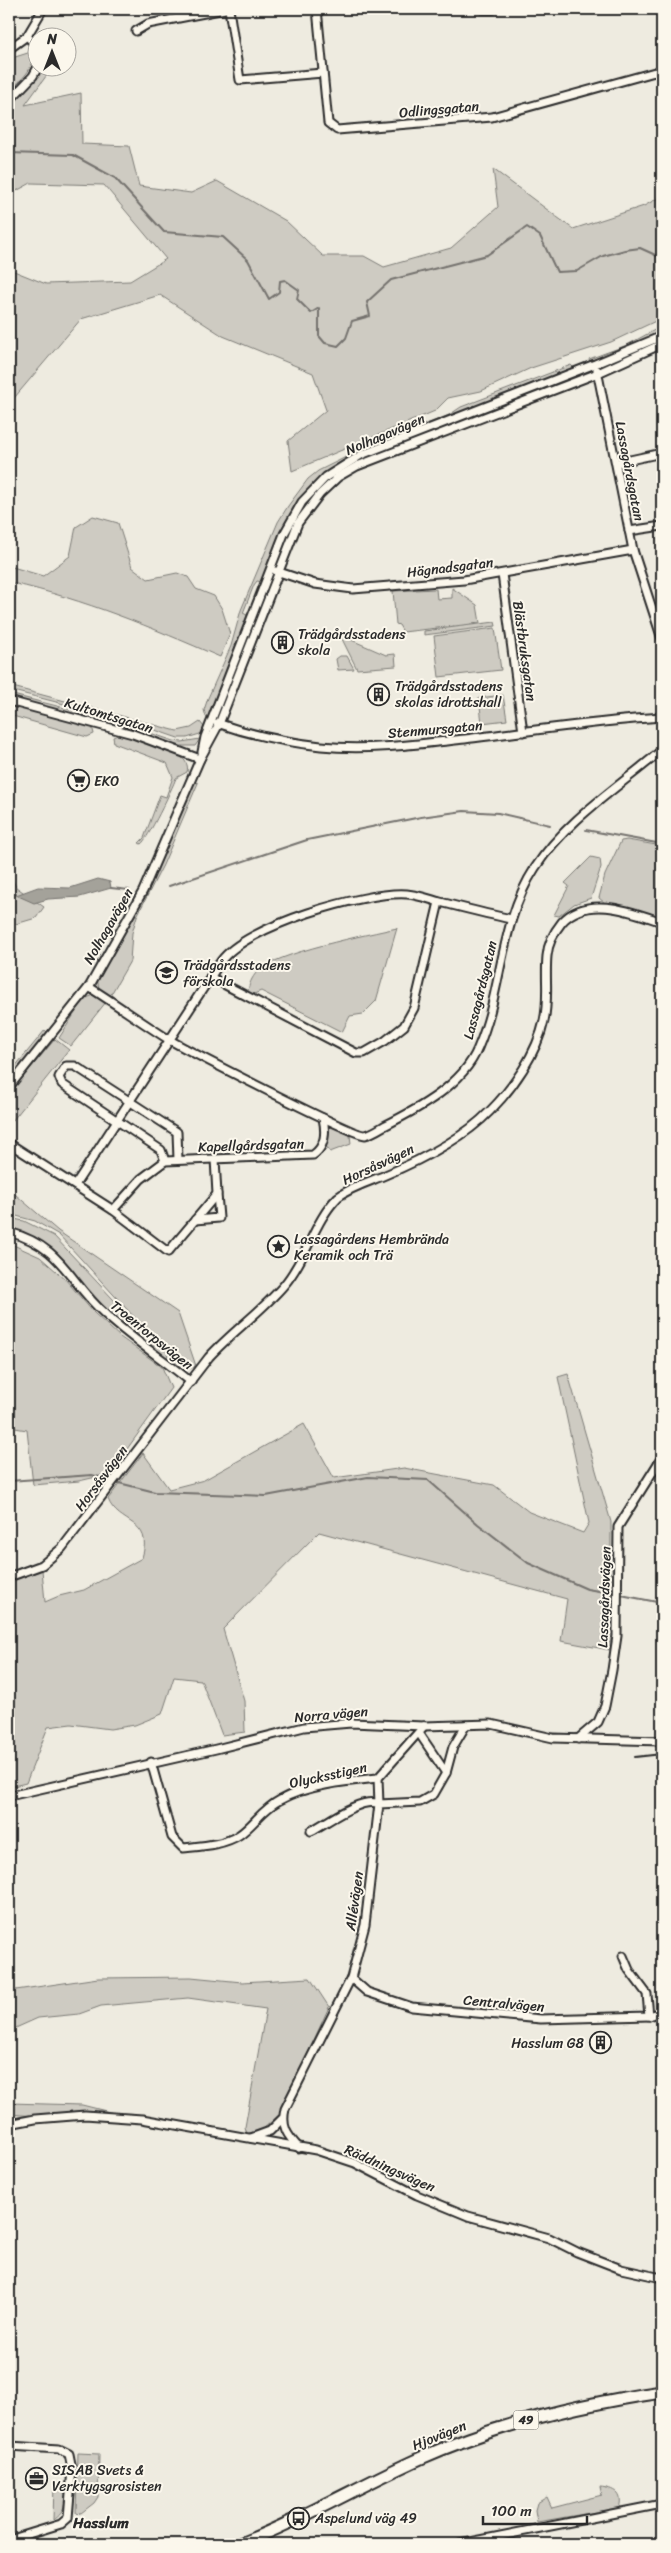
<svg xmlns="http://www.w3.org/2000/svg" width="671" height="2553" viewBox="0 0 671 2553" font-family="Sriracha,sans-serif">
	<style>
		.green { fill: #cecbc2; stroke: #7c7b76 }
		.water { fill: #a4a29a; stroke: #74726e }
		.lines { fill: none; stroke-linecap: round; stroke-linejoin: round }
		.stream { stroke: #74726e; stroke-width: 2 }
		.street-casing { stroke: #2b2b2b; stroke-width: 11 }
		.primary-casing { stroke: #2b2b2b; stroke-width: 15 }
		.street { stroke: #fbf7ec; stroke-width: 7 }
		.primary { stroke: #fbf7ec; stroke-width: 11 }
		.rail { stroke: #2b2b2b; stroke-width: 2 }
		.labels { text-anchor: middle; stroke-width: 4; stroke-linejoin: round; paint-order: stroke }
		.shield { fill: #fbf7ec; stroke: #696865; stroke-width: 1 }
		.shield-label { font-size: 12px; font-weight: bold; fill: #2b2b2b }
		.street-label { font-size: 14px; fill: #2b2b2b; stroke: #fbf7ec }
		.poi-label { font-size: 14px; fill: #2b2b2b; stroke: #fbf7ec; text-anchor: start }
		.neighbourhood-label { font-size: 15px; font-weight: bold; fill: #2b2b2b; stroke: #fbf7ec }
	</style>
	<rect width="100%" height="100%" fill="#eeebe0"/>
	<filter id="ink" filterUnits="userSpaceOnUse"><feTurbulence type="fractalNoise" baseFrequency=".02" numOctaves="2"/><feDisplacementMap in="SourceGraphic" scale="10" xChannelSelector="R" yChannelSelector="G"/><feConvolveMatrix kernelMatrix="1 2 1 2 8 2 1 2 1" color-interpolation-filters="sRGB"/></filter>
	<g filter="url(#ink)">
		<g class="green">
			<path d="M34,51c0,19 -12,28 -25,40v-32z"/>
			<polygon points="42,68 52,68 25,105 81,93 82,144 129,146 139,186 191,193 217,181 286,221 323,256 364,256 384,267 451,248 498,207 493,169 573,229 644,206 662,196 662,318 611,342 531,368 481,391 448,398 435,411 292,471 288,441 326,410 313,373 223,336 160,295 81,319 9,404 9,269 46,284 130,281 166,259 104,185 31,183 9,195 9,106 36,78"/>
			<polygon points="662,326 662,333 591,364 589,359 627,345"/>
			<polygon points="571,365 576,370 411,433 412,430 449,415 461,407"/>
			<polygon points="577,373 579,377 363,460 318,492 277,564 285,536 306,501 328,478 363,457"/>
			<polygon points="402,433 405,435 344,461 331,470 306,494 263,582 257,581 254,585 243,613 247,615 246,625 209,718 206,717 204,710 208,698 231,646 241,610 278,522 288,506 308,479 318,471 356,452"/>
			<path d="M93,516l25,7 14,44 16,12 29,-6 11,4 8,12 18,7 8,13 8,25 -10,23c-67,-29 -136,-58 -208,-74l-3,2v-19l34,10 27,-20 6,-29z"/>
			<polygon points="265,587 269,589 218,715 217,714"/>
			<polygon points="452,588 477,605 480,623 403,632 399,625 396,624 393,591 436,589 437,599 452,598"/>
			<polygon points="495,622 496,626 424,635 424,631"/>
			<polygon points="495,628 501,670 439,677 434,636"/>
			<polygon points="340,635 386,655 395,654 396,666 357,669"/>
			<polygon points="340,656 347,656 354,669 338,670 336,659"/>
			<polygon points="9,686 177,731 191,728 200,722 204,727 203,733 187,738 178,738 123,719 9,690"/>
			<polygon points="9,694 105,718 174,741 182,742 200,739 195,746 181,746 121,726 9,697"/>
			<polygon points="503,695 507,720 482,723 479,698"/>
			<polygon points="9,705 92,726 94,734 87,737 9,715"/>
			<path d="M120,734l60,22c5,4 9,9 7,16l-11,6c-3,9 -29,63 -35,66l-2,-1 5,-5 16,-43 6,2 7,-20 -6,-14 -53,-20 -1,-6z"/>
			<polygon points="195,782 198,783 163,865 137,916 132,933 130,961 110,996 99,988 97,979 136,913"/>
			<polygon points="627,840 662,846 662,916 605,903 599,898 605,875 621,841"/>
			<polygon points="591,857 600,859 601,867 591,898 574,904 559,916 554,915 569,886 565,883"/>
			<polygon points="9,872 16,887 44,907 36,918 9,926"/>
			<path d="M397,928l-21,73 -13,13 -13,2 -8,16 -81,-41 -7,3 -6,-1c0,-7 4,-16 9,-21 17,-19 113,-38 140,-44z"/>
			<polygon points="94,995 106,1002 71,1046 59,1038 84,999"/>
			<polygon points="45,1030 47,1032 9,1080 9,1074"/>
			<polygon points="55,1039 69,1050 9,1125 9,1094"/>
			<polygon points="332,1126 350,1135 351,1144 330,1152 326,1146 329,1128"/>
			<polygon points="9,1189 58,1231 178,1313 196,1366 186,1370 171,1361 173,1355 171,1351 135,1318 59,1235 35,1221 9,1214"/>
			<path d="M9,1218l15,3 30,15 88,94 26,23 -1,5c-22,-15 -45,-30 -64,-49 -35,-34 -42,-66 -94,-80z"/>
			<polygon points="9,1243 40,1257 65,1279 94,1313 120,1337 162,1367 171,1388 109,1474 79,1481 33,1485 27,1430 9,1427"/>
			<path d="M568,1374l43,148 -1,128 -49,-9 6,-42 -248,-67 -96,97 21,72 1,31 -23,3 -21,-55 -27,-3 -12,37 -27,11 -25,4 -39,-5 -23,3 -22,56 -17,4v-205l33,-12 3,32 14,-6 25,-6 58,-32c12,-40 -24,-32 -34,-59l35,-46 26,36 35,-9 100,-56 30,54 70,-10 90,17 35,27 54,21 6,-10 -31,-146z"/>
			<polygon points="191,1977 242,1982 310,1978 329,2007 280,2114 263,2129 247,2134 245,2127 266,2009 188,1998 101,2006 79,2014 38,2018 9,2031 9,1991 98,1978"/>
			<polygon points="662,2057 662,2102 657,2097 657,2067"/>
			<polygon points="9,2103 82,2105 122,2115 35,2116 9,2114"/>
			<polygon points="78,2453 99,2454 98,2497 94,2503 81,2513 76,2512"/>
			<path d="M54,2484h11c0,14 2,29 -12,36z"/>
			<path d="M600,2487c14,1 24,7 19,21l-82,14 -2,-12 2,-7 10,-6 5,11 50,-13z"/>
		</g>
		<polygon class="water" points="98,879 110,882 111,888 80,897 48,899 34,903 16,895 38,887 70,888"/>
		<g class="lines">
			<g class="stream">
				<polyline points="9,153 73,155 115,178 164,232 223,237 248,260 269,299 279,292 280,281 285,280 299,290 297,299 311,313 319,308 319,336 325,343 338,346 346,338 352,321 370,316 367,302 391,280 487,255 527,227 540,236 557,272 577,271 603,256 625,250 640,248 662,258"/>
				<polyline points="586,830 662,844"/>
				<polyline points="169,886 307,840 421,817 464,811 498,813 550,825"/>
				<polyline points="111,888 129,890"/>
				<polyline points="9,895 16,894"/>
				<polyline points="9,1481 92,1475 111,1480"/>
				<polyline points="115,1482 155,1492 266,1496 368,1477 428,1480 478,1524 528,1563 587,1589 616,1594"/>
				<polyline points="621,1595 662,1603"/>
			</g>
			<defs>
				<g id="street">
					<polyline points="229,9 240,80 323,73"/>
					<polyline points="317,9 328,123 337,130 492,117 662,70"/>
					<polyline points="483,9 493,9"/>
					<polyline points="136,31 148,24 225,9"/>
					<polyline points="27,36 38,48"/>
					<polyline points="9,49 27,36 43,9"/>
					<polyline points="9,101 33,76 38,67"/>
					<polyline points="597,370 633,550 662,639"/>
					<polyline points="616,463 662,453"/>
					<polyline points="629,531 662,526"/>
					<polyline points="276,571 315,584 353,589 464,580 633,550"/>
					<polyline points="502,574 523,732"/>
					<polyline points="9,701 133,734 200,759"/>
					<path d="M217,723c34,12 69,19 104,23 47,5 97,-2 144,-7 66,-8 131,-18 197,-22"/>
					<polyline points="202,752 205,737 284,534 302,502 326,477 361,455 595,364 662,336"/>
					<polyline points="210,977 356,1053 364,1053 385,1041 404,1026 414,1008 439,902"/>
					<path d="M89,987c27,17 52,35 79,52 21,12 185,97 197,96 6,-1 14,-6 19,-9 34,-17 79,-41 94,-78 25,-58 21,-125 57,-180 32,-49 84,-81 127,-118"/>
					<polyline points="9,1087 89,987 143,891 200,759 219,724 298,523 320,494 338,477 357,466 598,373 662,344"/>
					<polyline points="10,1144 113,1210 168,1252 217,1194 215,1159"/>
					<polyline points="165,1161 161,1150 62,1084 59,1077 66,1066 75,1066 177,1132 178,1160"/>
					<path d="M75,1185l146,-224c25,-35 143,-70 186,-67 11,1 22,5 33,8 24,6 47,12 71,17"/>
					<path d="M113,1210l28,-31 24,-18 148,-6c13,-9 13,-23 10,-37"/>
					<polyline points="195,1220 219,1218 217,1194"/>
					<path d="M9,1232c55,15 59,50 97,83 26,24 57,44 85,67"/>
					<path d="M9,1577l33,-12 20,-17 147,-191c24,-26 53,-46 75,-72 23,-27 30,-64 54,-88 13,-10 30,-15 45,-21 36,-15 79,-36 107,-65 23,-23 47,-58 54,-90 5,-21 1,-43 3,-65 1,-13 7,-24 15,-34 26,-28 70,-10 100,0"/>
					<polyline points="419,1733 446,1773"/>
					<polyline points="578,1739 598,1722 605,1706 612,1670 617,1636 618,1527 662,1457"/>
					<path d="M151,1762l21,75 11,11c18,-2 41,-3 56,-13 16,-11 22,-25 41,-35 26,-15 69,-19 98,-22"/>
					<polyline points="9,1796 216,1749 304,1727 351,1723 424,1726 491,1724 553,1738 662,1741"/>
					<path d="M311,1831c17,-9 51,-35 68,-27l-1,-26 46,-52"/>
					<polyline points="623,1956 629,1970 647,1994 649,2016"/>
					<polyline points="351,1978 367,1992 412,2007 541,2019 649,2016 662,2012"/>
					<polyline points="9,2124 35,2119 85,2115 142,2119 316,2150 355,2163 417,2195 468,2216 549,2238 577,2252 621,2269 662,2278"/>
					<polyline points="251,2138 270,2131 282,2119"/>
					<path d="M299,2148c-12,-13 -18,-21 -14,-39l66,-131 14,-53 14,-121 41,-2 14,-8 12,-21 7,-26 13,-22"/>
					<polyline points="9,2446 59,2449 69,2454 72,2469 68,2518 61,2524 9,2540"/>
					<polyline points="460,2544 662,2504"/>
				</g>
				<path id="primary" d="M240,2544c62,-24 120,-59 181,-86 77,-34 158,-54 241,-66"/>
			</defs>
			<use href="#street" class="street-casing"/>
			<use href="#primary" class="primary-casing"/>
			<use href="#street" class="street"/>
			<use href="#primary" class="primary"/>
			<polyline class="rail" points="635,1757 662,1754"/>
		</g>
	</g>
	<defs>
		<symbol id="building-ring" viewBox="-11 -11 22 22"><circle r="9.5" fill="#fbf7ec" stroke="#2b2b2b" stroke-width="1.5"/><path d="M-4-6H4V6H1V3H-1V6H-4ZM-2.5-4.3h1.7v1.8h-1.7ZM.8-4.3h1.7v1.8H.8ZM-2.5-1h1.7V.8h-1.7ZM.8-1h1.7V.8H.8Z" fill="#2b2b2b"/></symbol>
		<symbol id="supermarket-ring" viewBox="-11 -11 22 22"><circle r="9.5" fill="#fbf7ec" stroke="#2b2b2b" stroke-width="1.5"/><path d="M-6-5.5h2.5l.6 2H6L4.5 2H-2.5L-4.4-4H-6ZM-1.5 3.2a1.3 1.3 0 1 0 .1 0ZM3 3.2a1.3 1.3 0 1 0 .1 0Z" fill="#2b2b2b"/></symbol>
		<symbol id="school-ring" viewBox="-11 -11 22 22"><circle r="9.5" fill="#fbf7ec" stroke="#2b2b2b" stroke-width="1.5"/><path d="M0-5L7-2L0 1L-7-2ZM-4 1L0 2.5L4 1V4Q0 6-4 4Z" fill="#2b2b2b"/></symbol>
		<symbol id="sight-ring" viewBox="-11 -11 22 22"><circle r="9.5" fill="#fbf7ec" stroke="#2b2b2b" stroke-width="1.5"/><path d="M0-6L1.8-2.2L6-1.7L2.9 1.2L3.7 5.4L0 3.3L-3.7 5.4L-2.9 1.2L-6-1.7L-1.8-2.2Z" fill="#2b2b2b"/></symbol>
		<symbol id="office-ring" viewBox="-11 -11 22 22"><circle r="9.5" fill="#fbf7ec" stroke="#2b2b2b" stroke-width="1.5"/><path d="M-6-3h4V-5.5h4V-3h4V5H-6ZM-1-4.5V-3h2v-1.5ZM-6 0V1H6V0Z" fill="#2b2b2b"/></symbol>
		<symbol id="bus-ring" viewBox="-11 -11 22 22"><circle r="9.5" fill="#fbf7ec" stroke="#2b2b2b" stroke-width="1.5"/><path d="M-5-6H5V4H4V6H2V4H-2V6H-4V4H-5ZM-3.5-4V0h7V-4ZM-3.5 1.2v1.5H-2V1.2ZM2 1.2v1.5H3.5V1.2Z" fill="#2b2b2b"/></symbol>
	</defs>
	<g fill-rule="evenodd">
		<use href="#building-ring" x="270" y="630" width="25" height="25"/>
		<use href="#building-ring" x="366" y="682" width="25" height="25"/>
		<use href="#supermarket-ring" x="66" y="768" width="25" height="25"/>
		<use href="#school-ring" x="154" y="960" width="25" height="25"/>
		<use href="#sight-ring" x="266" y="1234" width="25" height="25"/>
		<use href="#building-ring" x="588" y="2030" width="25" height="25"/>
		<use href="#office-ring" x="24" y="2466" width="25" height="25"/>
		<use href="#bus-ring" x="286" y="2506" width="25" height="25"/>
	</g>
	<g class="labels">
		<rect class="shield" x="513.5" y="2410.5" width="25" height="19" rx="4"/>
		<g class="shield-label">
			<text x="526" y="2424">49</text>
		</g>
		<g class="street-label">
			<text transform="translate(439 109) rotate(-5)" y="5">Odlingsgatan</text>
			<text transform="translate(385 434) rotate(-23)" y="5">Nolhagavägen</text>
			<text transform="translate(630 471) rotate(79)" y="5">Lassagårdsgatan</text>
			<text transform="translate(450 567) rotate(-7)" y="5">Hägnadsgatan</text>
			<text transform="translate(525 651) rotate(82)" y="5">Blästbruksgatan</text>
			<text transform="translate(109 715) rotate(17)" y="5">Kultomtsgatan</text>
			<text transform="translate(435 729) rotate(-5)" y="5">Stenmursgatan</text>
			<text transform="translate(108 926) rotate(-60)" y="5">Nolhagavägen</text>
			<text transform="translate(480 990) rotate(-76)" y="5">Lassagårdsgatan</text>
			<text transform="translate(251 1145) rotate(-2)" y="5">Kapellgårdsgatan</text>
			<text transform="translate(378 1164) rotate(-25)" y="5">Horsåsvägen</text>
			<text transform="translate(152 1335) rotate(39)" y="5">Troentorpsvägen</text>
			<text transform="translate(101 1478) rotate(-53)" y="5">Horsåsvägen</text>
			<text transform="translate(604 1597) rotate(-88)" y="5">Lassagårdsvägen</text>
			<text transform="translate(331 1714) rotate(-5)" y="5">Norra vägen</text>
			<text transform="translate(328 1775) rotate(-12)" y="5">Olycksstigen</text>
			<text transform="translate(354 1901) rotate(-82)" y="5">Allévägen</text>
			<text transform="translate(504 2003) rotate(5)" y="5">Centralvägen</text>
			<text transform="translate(390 2168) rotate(24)" y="5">Räddningsvägen</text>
			<text transform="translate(439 2435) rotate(-22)" y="5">Hjovägen</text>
		</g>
		<g class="poi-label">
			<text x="298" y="639">Trädgårdsstadens<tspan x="298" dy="16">skola</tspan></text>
			<text x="395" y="691">Trädgårdsstadens<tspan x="395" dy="16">skolas idrottshall</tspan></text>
			<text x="94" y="786">EKO</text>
			<text x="183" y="970">Trädgårdsstadens<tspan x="183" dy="16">förskola</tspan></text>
			<text x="294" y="1244">Lassagårdens Hembrända<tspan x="294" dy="16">Keramik och Trä</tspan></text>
			<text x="584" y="2048" text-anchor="end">Hasslum G8</text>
			<text x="52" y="2475">SISAB Svets &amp;<tspan x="52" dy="16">Verktygsgrosisten</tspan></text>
			<text x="315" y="2523">Aspelund väg 49</text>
		</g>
		<g class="neighbourhood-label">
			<text x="101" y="2528">Hasslum</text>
		</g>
	</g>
	<rect width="671" height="2553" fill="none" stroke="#fbf7ec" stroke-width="30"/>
	<rect x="15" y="15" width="641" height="2523" fill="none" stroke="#2b2b2b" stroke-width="2" filter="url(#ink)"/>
	<g transform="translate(52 52)"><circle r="24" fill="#fbf7ec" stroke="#a8a59f"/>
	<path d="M0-4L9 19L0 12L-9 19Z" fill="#2b2b2b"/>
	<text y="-8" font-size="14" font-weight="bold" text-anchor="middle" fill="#2b2b2b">N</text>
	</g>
	<path d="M483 2516v8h104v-8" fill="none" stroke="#2b2b2b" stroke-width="2.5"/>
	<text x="491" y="2516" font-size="15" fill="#2b2b2b" stroke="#fbf7ec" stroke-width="4" paint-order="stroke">100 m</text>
</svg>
